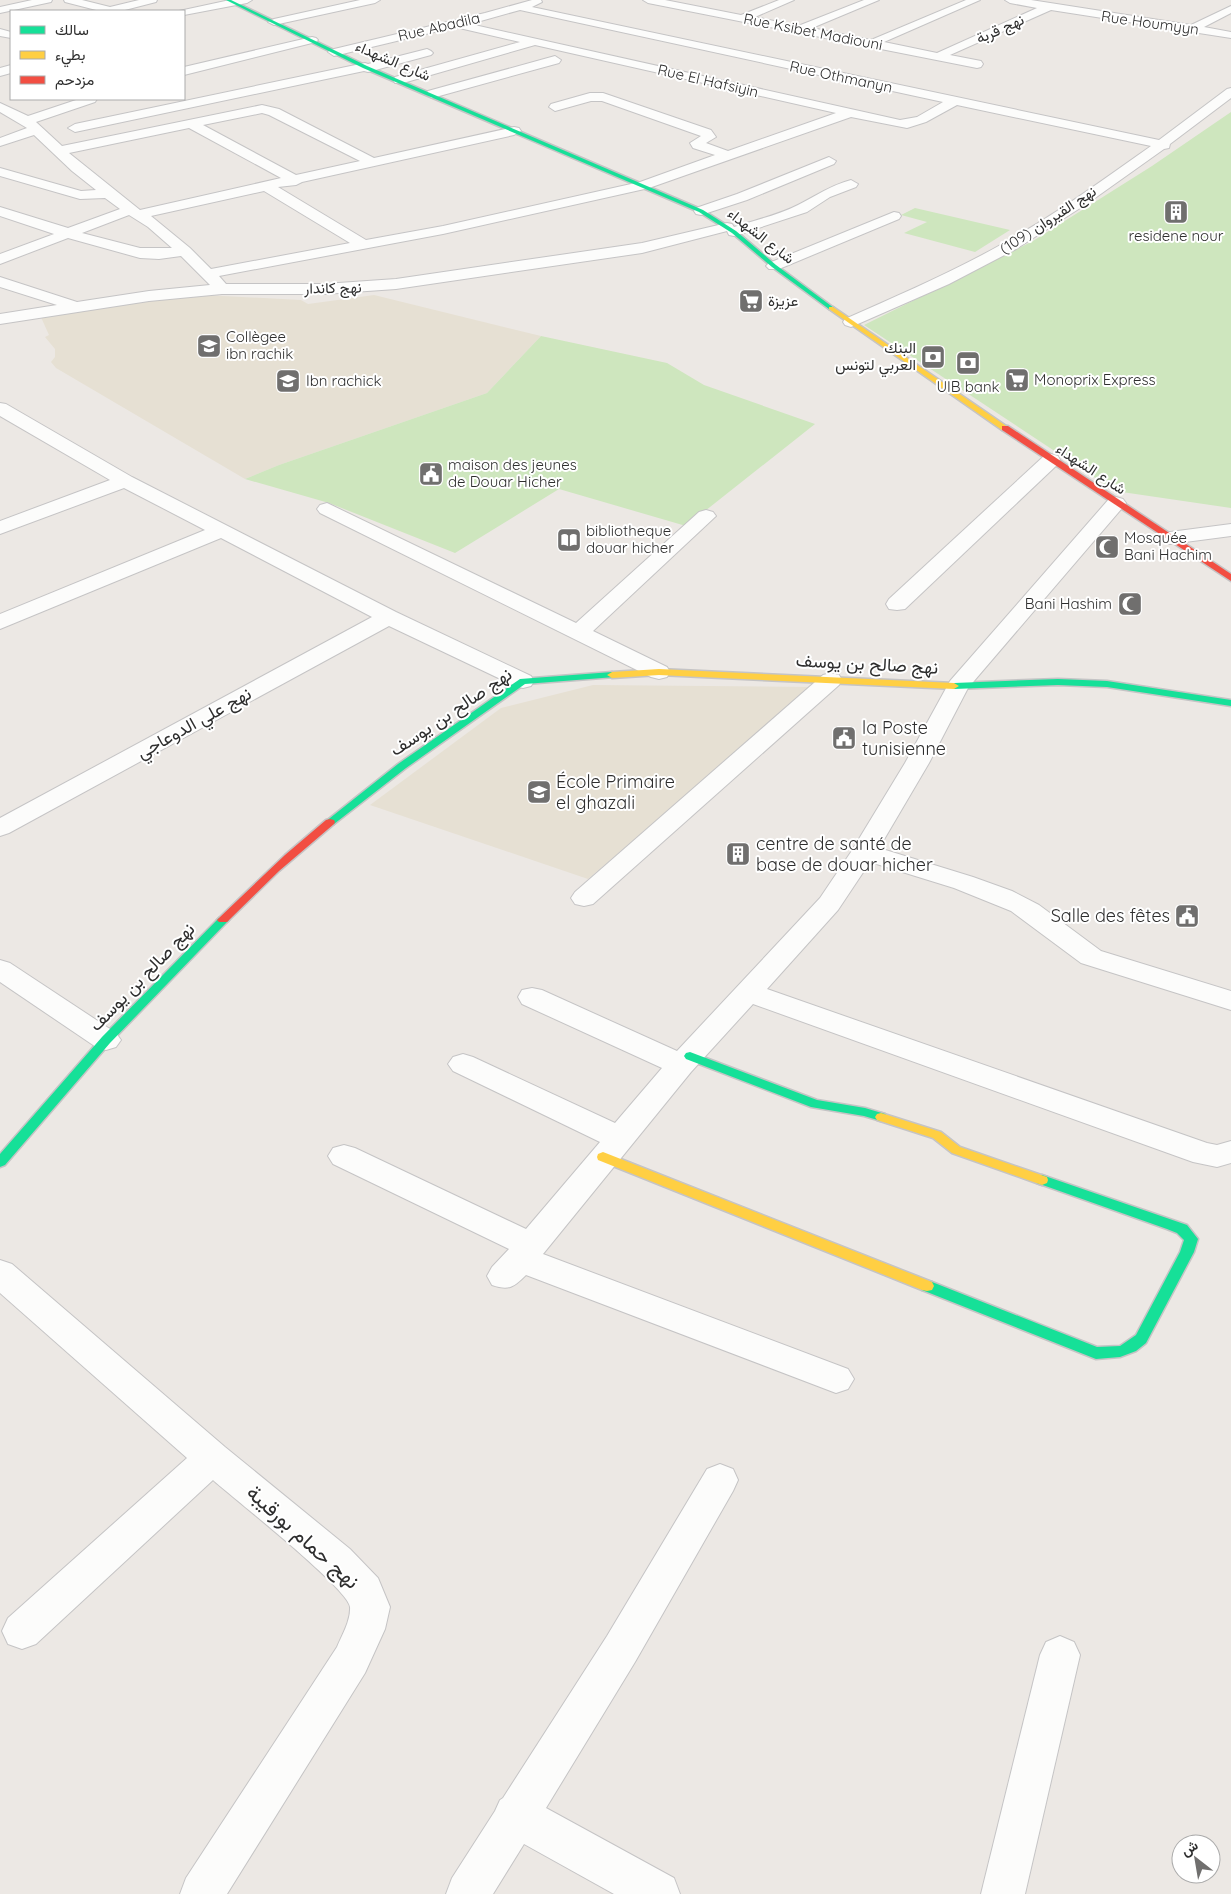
<svg xmlns="http://www.w3.org/2000/svg" width="1231" height="1894" viewBox="0 0 1231 1894" font-family="Quicksand,Vazirmatn,sans-serif">
	<style>
		.education { fill: #e6e0d3 }
		.green { fill: #cee6be }
		.lines { fill: none; stroke-linecap: round; stroke-linejoin: round }
		.street-casing { stroke: #c5c4c5; stroke-width: 2 }
		.fast-casing { stroke: #c5c4c5; stroke-width: 3 }
		.slow-casing { stroke: #c5c4c5; stroke-width: 3 }
		.jam-casing { stroke: #c5c4c5; stroke-width: 3 }
		.street { fill: #fcfcfb; fill-rule: evenodd }
		.fast { fill: #16e098; fill-rule: evenodd }
		.slow { fill: #ffcf43; fill-rule: evenodd }
		.jam { fill: #f24e42; fill-rule: evenodd }
		.labels { text-anchor: middle; stroke-width: 4; stroke-linejoin: round; paint-order: stroke }
		.far-street-label { font-size: 15px; fill: #2e2e2e; stroke: #fff }
		.far-poi-label { font-size: 15px; fill: #2e2e2e; stroke: #fff; text-anchor: start }
		.street-label { font-size: 18px; fill: #2e2e2e; stroke: #fff }
		.poi-label { font-size: 18px; fill: #2e2e2e; stroke: #fff; text-anchor: start }
		.near-street-label { font-size: 21px; fill: #2e2e2e; stroke: #fff }
	</style>
	<rect width="100%" height="100%" fill="#ece8e4"/>
	<g class="education">
		<polygon points="185,294 301,300 308,304 374,295 541,336 487,393 279,465 245,479 56,368 51,362 55,357 55,349 45,337 49,335 40,315"/>
		<polygon points="593,685 814,687 588,879 370,805 501,708"/>
	</g>
	<g class="green">
		<polygon points="1231,112 1231,508 1115,491 864,325 1033,241 1152,166"/>
		<polygon points="915,208 1010,230 975,252 904,233 927,222 901,215"/>
		<polygon points="541,336 667,363 704,385 815,424 686,526 559,489 455,553 329,503 245,479 279,465 487,393"/>
	</g>
	<g class="lines">
		<defs>
			<g id="street">
				<polygon points="32,0 52,0 51,2 0,13 0,7"/>
				<polygon points="64,0 82,0 110,7 139,0 157,0 156,2 121,11 100,11 65,2"/>
				<polygon points="230,0 252,0 247,3 184,15 184,11 179,11"/>
				<polygon points="360,0 380,0 375,3 274,25 268,22 274,19"/>
				<path d="M532,0h9l1,2 -10,5 627,133 68,-51 4,-1v10l-61,46 -1,4 -5,1 -76,54 -72,46 -67,35 -98,43 -6,-2 -2,-3 2,-3c54,-24 108,-47 159,-76 51,-28 99,-63 147,-97l-194,-41 -31,17 -19,6 -56,-11 -202,71 -206,46 -224,42 7,8h98l72,-5 246,-36 85,-20 5,1 2,3c21,-7 45,-12 64,-22 18,-9 33,-20 53,-25l7,4 -2,3 -26,10 -23,15 -73,24 -5,-1 -2,-4 -85,22 -246,36 -72,5h-102l-73,7 -149,23v-10l57,-9 -57,-18v-10l77,25 72,-11 61,-6 -29,-29 -22,3 -19,-1 -72,-20 -68,26v-10l54,-20 -54,-18v-9l68,21 52,-19 -15,-11 -25,1 -80,-23v-8l81,23 15,-1 -24,-19 -38,-36 -34,11v-8l27,-10 -27,-16v-9l28,13 51,-17h18l-2,3 -59,20 26,24 200,-41 17,4 95,49 140,-31 5,1 2,3 -7,4 -212,47 -6,3 -18,2 88,53 77,-14 197,-44 75,-27 -22,-7 -3,-5 11,-7 -99,-35h-11l-36,10 -6,-4 2,-3 39,-11h13l108,37 5,7 -10,6 22,8 108,-38 -301,-68 -132,38h-8l-2,-3 2,-3 125,-35 -65,-15 -121,29 -6,-4 2,-2 155,-37zM520,10l423,92 -26,15 -17,3 -430,-96zM262,113l7,2 91,46 -64,14 -93,-50zM189,128l92,50 -141,32 -71,-57zM264,191l86,52 -139,26 -21,-21 -39,-32zM129,215l19,12 24,21h-32l-58,-15z"/>
				<polygon points="643,0 665,0 741,15 779,0 794,0 755,17 798,26 864,0 879,0 812,28 871,40 966,0 980,0 884,42 937,53 1037,8 1010,3 1005,0 1031,0 1191,25 1231,6 1231,13 1204,27 1231,32 1231,38 1051,10 950,55 981,61 983,64 981,67 977,68 648,3"/>
				<polygon points="0,29 11,32 11,38 0,36"/>
				<polygon points="312,37 316,38 318,40 316,42 184,75 184,67"/>
				<polygon points="427,49 431,51 433,53 431,55 368,72 364,71 75,132 68,128 75,124 365,63 368,64"/>
				<polygon points="555,56 561,60 559,63 432,98 426,94 428,91"/>
				<polygon points="11,65 11,73 0,76 0,68"/>
				<polygon points="829,157 836,161 834,164 747,200 701,215 696,214 694,211 696,208 737,194"/>
				<polygon points="894,212 899,213 901,216 899,219 779,269 769,269 766,266 769,263"/>
				<polygon points="0,403 6,404 132,477 396,612 531,676 534,681 531,686 523,688 515,686 389,626 9,833 0,836 0,818 372,617 221,538 0,629 0,614 205,530 124,488 0,534 0,521 110,480 0,416"/>
				<polygon points="1051,454 1058,456 1060,460 1058,464 905,609 897,610 889,609 886,604 889,599 1044,456"/>
				<path d="M1116,497l7,2 3,4 -3,4 -155,181 -39,75 -50,85 94,29 39,14 27,14 62,46 130,40v19l-150,-47 -70,-52 -57,-23 -84,-26 -32,48 -71,79 440,154 10,2 14,-4v22l-14,4 -24,-5 -440,-158 -62,68 -148,182 305,115 6,10 -6,10 -12,4 -310,-118c-12,12 -17,16 -34,10l-5,-9 5,-9 17,-18 -176,-85 -5,-8 5,-8 11,-3 11,3 171,81 74,-87 -147,-71 -5,-7 5,-7 10,-3 10,3 142,66 47,-55 -140,-64 -4,-7 4,-7 10,-2 10,2 135,61 143,-153 31,-46 54,-89 45,-82 159,-182z"/>
				<polygon points="327,503 576,623 699,512 706,510 713,512 716,516 593,631 667,667 670,672 667,677 659,679 651,677 320,513 317,509 320,505"/>
				<polygon points="1231,524 1231,536 1170,544 1163,542 1160,538 1163,534 1170,532"/>
				<polygon points="831,673 839,675 842,680 839,685 593,904 584,906 575,904 571,898 575,892 823,675"/>
				<polygon points="0,960 10,963 116,1033 121,1040 116,1047 106,1050 96,1047 0,982"/>
				<path d="M0,1260l12,4 213,183 125,102 28,29 12,29 -5,22 -20,44 -138,221h-47l6,-16 151,-231c5,-12 14,-27 13,-40 -1,-18 -118,-110 -137,-127l-177,164 -14,5 -14,-5 -6,-13 6,-13 179,-160 -187,-165z"/>
				<polygon points="720,1464 733,1469 738,1480 733,1491 635,1662 546,1808 674,1878 680,1894 614,1894 524,1844 493,1894 446,1894 452,1878 495,1811 500,1800 503,1798 607,1636 707,1469"/>
				<polygon points="1060,1636 1074,1642 1080,1655 1025,1894 981,1894 1040,1655 1046,1642"/>
			</g>
			<g id="fast">
				<polygon points="226,0 231,0 367,66 703,210 736,231 776,265 834,308 829,309 772,267 732,233 699,212 363,68"/>
				<polygon points="612,672 617,675 615,677 525,684 406,768 334,824 330,825 325,822 398,764 520,679"/>
				<polygon points="1058,679 1107,681 1231,700 1231,706 1107,687 1058,685 954,689 949,686 954,683"/>
				<polygon points="223,917 229,920 227,922 110,1043 5,1165 0,1167 0,1154 102,1037 219,918"/>
				<polygon points="690,1052 817,1100 865,1108 885,1114 887,1117 885,1120 881,1121 864,1116 811,1107 686,1059 684,1056 686,1053"/>
				<polygon points="1042,1175 1187,1225 1198,1239 1194,1252 1146,1343 1136,1351 1120,1357 1096,1359 922,1290 920,1286 922,1282 927,1281 932,1282 1097,1347 1120,1346 1136,1335 1180,1252 1184,1240 1177,1233 1167,1229 1037,1183 1036,1180 1037,1177"/>
			</g>
			<g id="slow">
				<polygon points="829,307 833,307 1009,428 1002,430 829,309"/>
				<polygon points="659,669 954,683 959,686 954,689 659,675 612,678 607,675 612,672"/>
				<polygon points="881,1113 941,1132 960,1147 1047,1177 1048,1180 1047,1183 1042,1185 952,1153 933,1138 877,1120 875,1117 877,1114"/>
				<polygon points="603,1152 932,1282 934,1286 932,1290 927,1291 922,1290 598,1160 597,1157 598,1154"/>
			</g>
			<g id="jam">
				<polygon points="1002,426 1008,426 1231,574 1231,581 1002,430"/>
				<polygon points="330,819 334,820 335,822 334,824 279,871 227,922 219,922 217,920 219,918 285,855 326,820"/>
			</g>
		</defs>
		<use href="#street" class="street-casing"/>
		<use href="#fast" class="fast-casing"/>
		<use href="#slow" class="slow-casing"/>
		<use href="#jam" class="jam-casing"/>
		<use href="#street" class="street"/>
		<use href="#fast" class="fast"/>
		<use href="#slow" class="slow"/>
		<use href="#jam" class="jam"/>
	</g>
	<defs>
		<symbol id="building-square" viewBox="-11 -11 22 22"><rect x="-9" y="-9" width="18" height="18" rx="4" fill="#706f6e" stroke="#fff"/><path d="M-4-6H4V6H1V3H-1V6H-4ZM-2.5-4.3h1.7v1.8h-1.7ZM.8-4.3h1.7v1.8H.8ZM-2.5-1h1.7V.8h-1.7ZM.8-1h1.7V.8H.8Z" fill="#fff"/></symbol>
		<symbol id="supermarket-square" viewBox="-11 -11 22 22"><rect x="-9" y="-9" width="18" height="18" rx="4" fill="#706f6e" stroke="#fff"/><path d="M-6-5.5h2.5l.6 2H6L4.5 2H-2.5L-4.4-4H-6ZM-1.5 3.2a1.3 1.3 0 1 0 .1 0ZM3 3.2a1.3 1.3 0 1 0 .1 0Z" fill="#fff"/></symbol>
		<symbol id="school-square" viewBox="-11 -11 22 22"><rect x="-9" y="-9" width="18" height="18" rx="4" fill="#706f6e" stroke="#fff"/><path d="M0-5L7-2L0 1L-7-2ZM-4 1L0 2.5L4 1V4Q0 6-4 4Z" fill="#fff"/></symbol>
		<symbol id="bank-square" viewBox="-11 -11 22 22"><rect x="-9" y="-9" width="18" height="18" rx="4" fill="#706f6e" stroke="#fff"/><path d="M-6-4H6V4H-6ZM0-2.3a2.3 2.3 0 1 0 0 4.6a2.3 2.3 0 1 0 0-4.6Z" fill="#fff"/></symbol>
		<symbol id="civic-square" viewBox="-11 -11 22 22"><rect x="-9" y="-9" width="18" height="18" rx="4" fill="#706f6e" stroke="#fff"/><path d="M-.6-6.5H3V-4.5H.6V-3L4-1V1h2V6H-6V1h2V-1L-.6-3ZM-1.2 2.5V6h2.4V2.5Z" fill="#fff"/></symbol>
		<symbol id="library-square" viewBox="-11 -11 22 22"><rect x="-9" y="-9" width="18" height="18" rx="4" fill="#706f6e" stroke="#fff"/><path d="M-6-4Q-3-5.5-.7-3.5V5Q-3 3-6 4ZM6-4Q3-5.5 .7-3.5V5Q3 3 6 4Z" fill="#fff"/></symbol>
		<symbol id="mosque-square" viewBox="-11 -11 22 22"><rect x="-9" y="-9" width="18" height="18" rx="4" fill="#706f6e" stroke="#fff"/><path d="M3.5-4.9A6 6 0 1 0 3.5 4.9A5 5 0 1 1 3.5-4.9Z" fill="#fff"/></symbol>
	</defs>
	<g fill-rule="evenodd">
		<use href="#building-square" x="1162" y="198" width="28" height="28"/>
		<use href="#supermarket-square" x="737" y="287" width="28" height="28"/>
		<use href="#school-square" x="195" y="332" width="28" height="28"/>
		<use href="#bank-square" x="919" y="343" width="28" height="28"/>
		<use href="#bank-square" x="954" y="349" width="28" height="28"/>
		<use href="#supermarket-square" x="1003" y="366" width="28" height="28"/>
		<use href="#school-square" x="274" y="367" width="28" height="28"/>
		<use href="#civic-square" x="417" y="460" width="28" height="28"/>
		<use href="#library-square" x="555" y="526" width="28" height="28"/>
		<use href="#mosque-square" x="1093" y="533" width="28" height="28"/>
		<use href="#mosque-square" x="1116" y="590" width="28" height="28"/>
		<use href="#civic-square" x="830" y="724" width="28" height="28"/>
		<use href="#school-square" x="525" y="778" width="28" height="28"/>
		<use href="#building-square" x="724" y="840" width="28" height="28"/>
		<use href="#civic-square" x="1173" y="902" width="28" height="28"/>
	</g>
	<g class="labels">
		<g class="far-street-label">
			<text transform="translate(1150 23) rotate(8)" y="5">Rue Houmyyn</text>
			<text transform="translate(439 27) rotate(-13)" y="5">Rue Abadila</text>
			<text transform="translate(1000 29) rotate(-24)" y="5">نهج قربة</text>
			<text transform="translate(813 32) rotate(11)" y="5">Rue Ksibet Madiouni</text>
			<text transform="translate(393 61) rotate(23)" y="5">شارع الشهداء</text>
			<text transform="translate(841 77) rotate(12)" y="5">Rue Othmanyn</text>
			<text transform="translate(708 81) rotate(13)" y="5">Rue El Hafsiyin</text>
			<text transform="translate(1048 220) rotate(-33)" y="5">نهج القيروان (109)</text>
			<text transform="translate(761 236) rotate(38)" y="5">شارع الشهداء</text>
			<text transform="translate(333 288) rotate(-1)" y="5">نهج كاندار</text>
			<text transform="translate(1091 469) rotate(33)" y="5">شارع الشهداء</text>
		</g>
		<g class="far-poi-label">
			<text x="1176" y="241" text-anchor="middle">residene nour</text>
			<text x="768" y="306">عزيزة</text>
			<text x="226" y="342">Collègee<tspan x="226" dy="17">ibn rachik</tspan></text>
			<text x="916" y="353" text-anchor="end">البنك<tspan x="916" dy="17">العربي لتونس</tspan></text>
			<text x="1034" y="385">Monoprix Express</text>
			<text x="306" y="386">Ibn rachick</text>
			<text x="968" y="392" text-anchor="middle">UIB bank</text>
			<text x="448" y="470">maison des jeunes<tspan x="448" dy="17">de Douar Hicher</tspan></text>
			<text x="586" y="536">bibliotheque<tspan x="586" dy="17">douar hicher</tspan></text>
			<text x="1124" y="543">Mosquée<tspan x="1124" dy="17">Bani Hachim</tspan></text>
			<text x="1112" y="609" text-anchor="end">Bani Hashim</text>
		</g>
		<g class="street-label">
			<text transform="translate(867 664) rotate(3)" y="6">نهج صالح بن يوسف</text>
			<text transform="translate(451 712) rotate(-34)" y="6">نهج صالح بن يوسف</text>
			<text transform="translate(194 723) rotate(-29)" y="6">نهج علي الدوعاجي</text>
			<text transform="translate(142 977) rotate(-46)" y="6">نهج صالح بن يوسف</text>
		</g>
		<g class="poi-label">
			<text x="862" y="734">la Poste<tspan x="862" dy="21">tunisienne</tspan></text>
			<text x="556" y="788">École Primaire<tspan x="556" dy="21">el ghazali</tspan></text>
			<text x="756" y="850">centre de santé de<tspan x="756" dy="21">base de douar hicher</tspan></text>
			<text x="1170" y="922" text-anchor="end">Salle des fêtes</text>
		</g>
		<g class="near-street-label">
			<text transform="translate(303 1537) rotate(42)" y="7">نهج حمام بورقيبة</text>
		</g>
	</g>
	<rect x="10" y="10" width="175" height="90" fill="#ffffff" stroke="#ababab"/>
	<rect x="20" y="26" width="25" height="8" fill="#16e098" stroke="#ababab"/>
	<text x="55" y="35" font-size="15" fill="#2e2e2e">سالك</text>
	<rect x="20" y="51" width="25" height="8" fill="#ffcf43" stroke="#ababab"/>
	<text x="55" y="60" font-size="15" fill="#2e2e2e">بطيء</text>
	<rect x="20" y="76" width="25" height="8" fill="#f24e42" stroke="#ababab"/>
	<text x="55" y="85" font-size="15" fill="#2e2e2e">مزدحم</text>
	<g transform="translate(1196 1859) rotate(329)"><circle r="24" fill="#ffffff" stroke="#ababab"/>
	<path d="M0-4L9 19L0 12L-9 19Z" fill="#706f6e"/>
	<text y="-8" font-size="14" font-weight="bold" text-anchor="middle" fill="#2e2e2e">ش</text>
	</g>
</svg>
